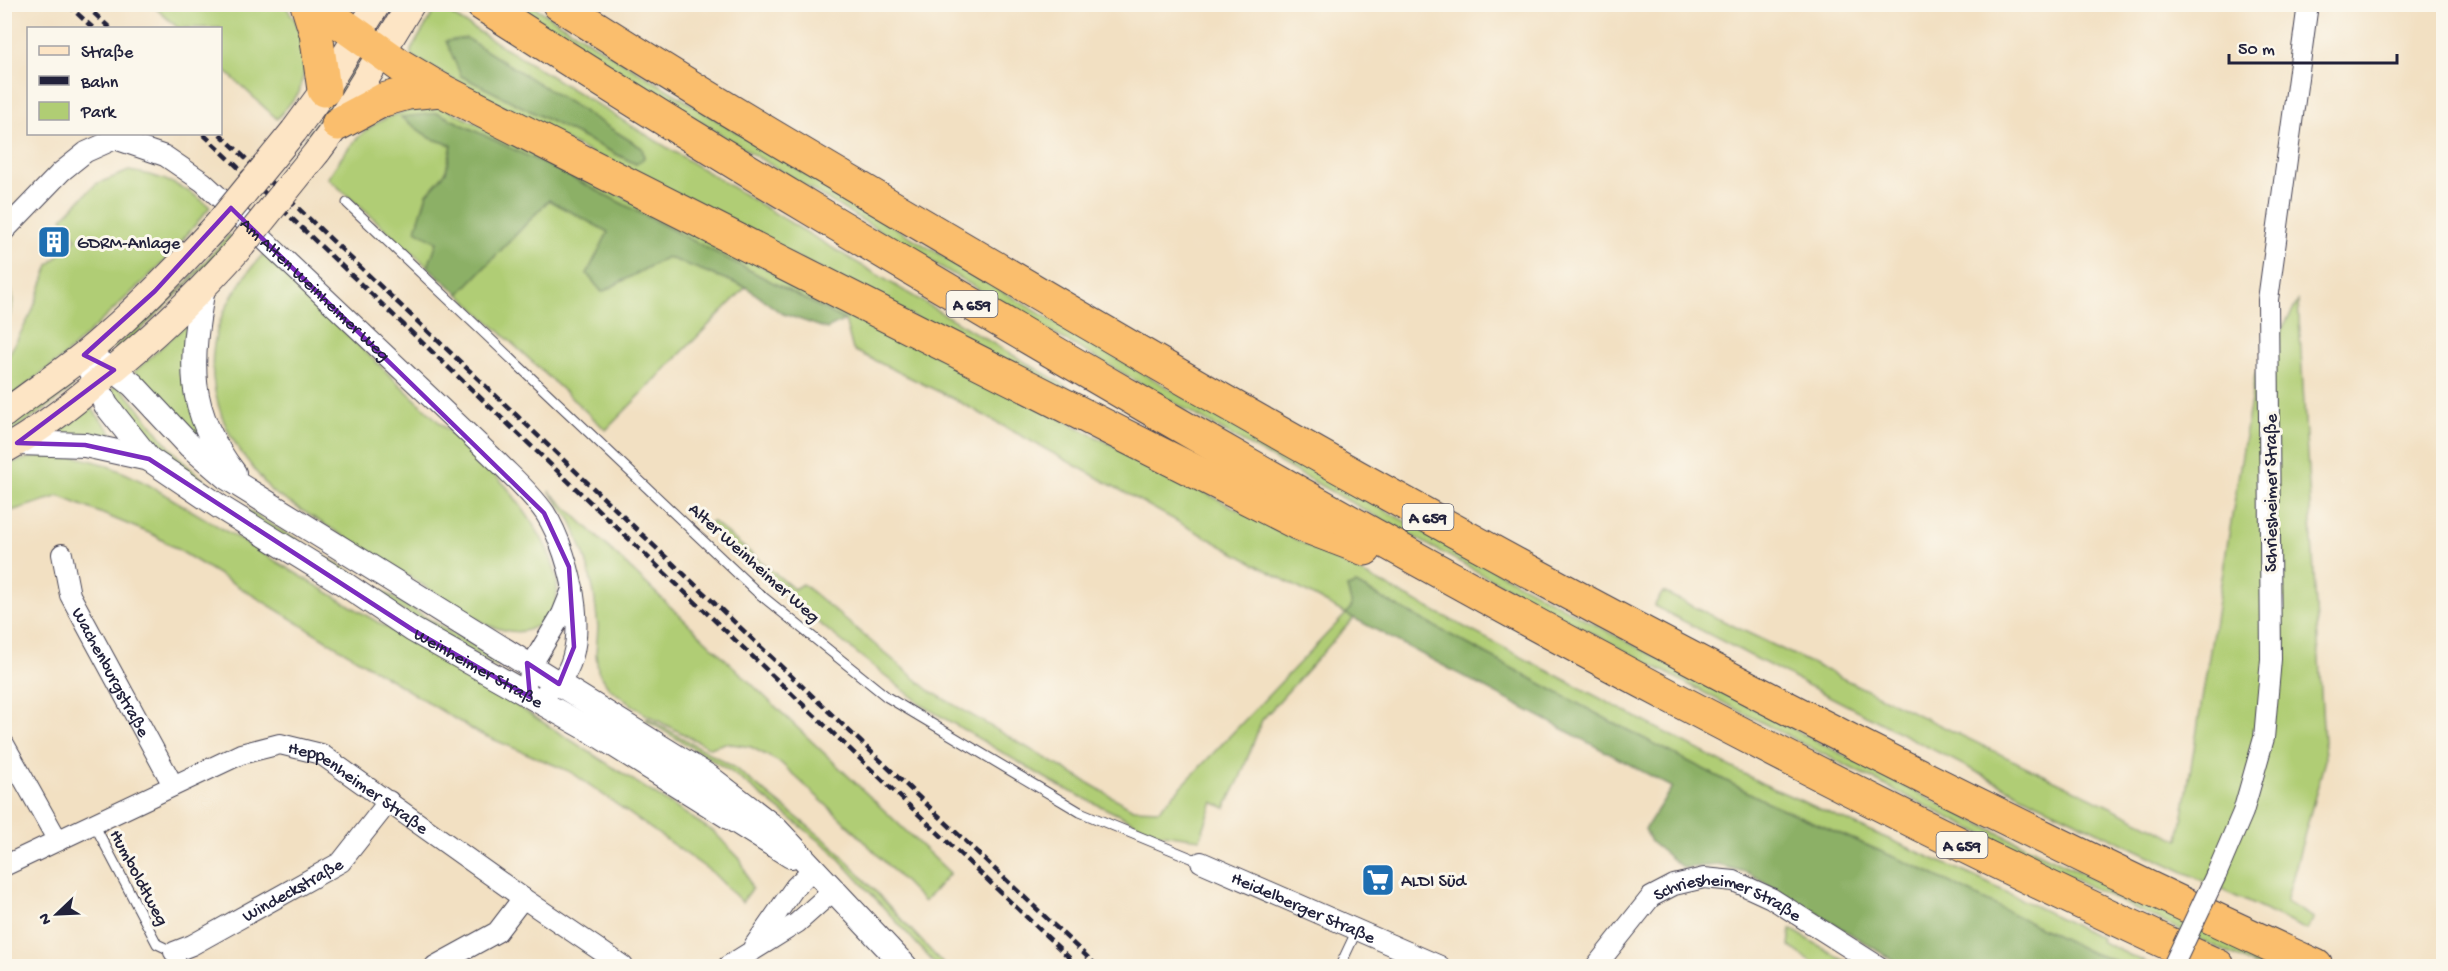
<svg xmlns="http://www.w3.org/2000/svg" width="2448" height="971" viewBox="0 0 2448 971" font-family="'Gochi Hand',sans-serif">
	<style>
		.green { fill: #b0cd74; stroke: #697858; stroke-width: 1.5; fill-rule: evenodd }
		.forest { fill: #8cb066; stroke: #576950; stroke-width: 1.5 }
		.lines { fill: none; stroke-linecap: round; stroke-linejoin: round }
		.service-casing { stroke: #413e4f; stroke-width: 11 }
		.minor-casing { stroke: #413e4f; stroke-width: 22 }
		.tertiary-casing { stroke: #413e4f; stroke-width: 26 }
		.secondary-casing { stroke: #413e4f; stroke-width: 29 }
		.motorway-casing { stroke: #413e4f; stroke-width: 35 }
		.service { stroke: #fff; stroke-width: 9 }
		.minor { stroke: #fff; stroke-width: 20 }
		.tertiary { stroke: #fff; stroke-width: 24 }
		.secondary { stroke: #fde5c5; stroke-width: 27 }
		.motorway { stroke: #fabe6d; stroke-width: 33 }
		.rail { stroke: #22223b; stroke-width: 4.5; stroke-dasharray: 9 4.5; stroke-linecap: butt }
		.minor-bridge-casing { stroke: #413e4f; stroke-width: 22; stroke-linecap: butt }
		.secondary-bridge-casing { stroke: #413e4f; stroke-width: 29; stroke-linecap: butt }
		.minor-bridge { stroke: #fff; stroke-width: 20 }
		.secondary-bridge { stroke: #fde5c5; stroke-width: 27 }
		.marked { fill: none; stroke: #7b2cbf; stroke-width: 4.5; stroke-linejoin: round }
		.labels { text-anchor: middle; stroke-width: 6; stroke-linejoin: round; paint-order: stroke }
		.shield { fill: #fbf7ec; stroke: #636270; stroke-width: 1.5 }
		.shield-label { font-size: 16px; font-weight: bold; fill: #22223b }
		.poi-label { font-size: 18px; fill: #22223b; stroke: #fbf7ec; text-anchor: start }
		.street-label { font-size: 18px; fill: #22223b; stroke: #fbf7ec }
	</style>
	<rect width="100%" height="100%" fill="#fbf7ec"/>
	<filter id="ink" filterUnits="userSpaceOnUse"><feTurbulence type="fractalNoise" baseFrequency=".0167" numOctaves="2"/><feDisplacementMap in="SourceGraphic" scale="12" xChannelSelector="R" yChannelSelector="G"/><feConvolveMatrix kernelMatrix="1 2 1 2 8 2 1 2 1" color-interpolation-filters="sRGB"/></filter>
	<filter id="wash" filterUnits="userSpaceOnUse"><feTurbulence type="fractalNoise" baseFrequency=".008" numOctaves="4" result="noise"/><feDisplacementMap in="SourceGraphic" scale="24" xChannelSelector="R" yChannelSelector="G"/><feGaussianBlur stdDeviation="1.35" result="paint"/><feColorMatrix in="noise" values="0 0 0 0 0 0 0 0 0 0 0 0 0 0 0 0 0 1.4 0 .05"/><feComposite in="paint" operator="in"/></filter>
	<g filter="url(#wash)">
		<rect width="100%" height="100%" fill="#f2e0c2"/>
		<g class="green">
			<polygon points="152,5 285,5 295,20 304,41 305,68 299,93 277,119 221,67 220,28 178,28"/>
			<path d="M512,5h19c357,223 720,437 1093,635 112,59 224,119 338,175 105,52 212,101 317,151h-23c-602,-282 -1182,-607 -1744,-961z"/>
			<path d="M436,8l6,4 2,-2c241,150 483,297 729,438l-651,-330 -111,-62v-6zM466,39l176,109 2,9 -8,7 -175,-88z"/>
			<polygon points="361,57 364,59 308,142 305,140"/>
			<path d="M437,104l420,210 522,268 384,202 212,93 126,61 -1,3 53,25h-22l-39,-13 -166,-82 -159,-69 -155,-80 -256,-138 -9,3 5,19 -6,8 8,4 -92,102 -22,58 -15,30 -12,-6 -13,37 -44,-6 -97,-47 -134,-79 -129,-102 -90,-79 6,-5 82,68 8,-5 8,6 120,101 203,118 26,1 187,-196 -390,-214 -103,-50 -8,-30 -276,-144 -131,-63 -36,5 28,20 22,7 -7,29 -18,20 -11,36 21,12 -9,25 -100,-89c33,-53 49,-62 109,-74z"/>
			<path d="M129,171c31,4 57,15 81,36l-44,53 -104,98 -57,43v-39l27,-50 17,-47 27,-26 -14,-21 34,-34z"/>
			<polygon points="549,200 608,232 587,274 602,292 667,257 746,287 606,430 459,294"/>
			<polygon points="229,235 232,238 209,263 118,352 114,348 184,285"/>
			<path d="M263,254l243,232c23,30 77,100 37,135 -18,16 -35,11 -56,4l-215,-133c-17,-22 -39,-46 -49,-73 -25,-66 -4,-115 40,-165z"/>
			<path d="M5,279c12,18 8,30 0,49z"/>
			<polygon points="2298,301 2325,760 2286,902 2314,918 2307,930 2029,799 1654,606 1663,592 2179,840 2255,375"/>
			<polygon points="188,323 203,442 134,372"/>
			<polygon points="69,383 72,383 72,388 37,415 5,436 4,430 59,388"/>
			<path d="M117,384c21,21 36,44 55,66 16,18 35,33 54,47l273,164 -3,6 -241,-145 -81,-57 -38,-38 -24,-29v-9z"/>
			<polygon points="91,408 92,409 122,445 59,433 60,430"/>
			<path d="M59,454c33,4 60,15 90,31l367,220 198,127 27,28 11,29 -10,13 -29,-29 -142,-101 -93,-39 -324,-198 -95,-39 -54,17v-48l23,-7z"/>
			<polygon points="549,491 950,873 924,902 852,829 781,763 751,747 725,743 710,748 645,714 609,688 598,671 596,654 598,627 594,593 586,560 571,520"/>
			<polygon points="647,718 732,766 833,846 945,966 937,966 830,849 730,771 646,720"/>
			<polygon points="1791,929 1853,966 1817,966 1789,946"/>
		</g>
		<g class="forest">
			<polygon points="466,38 642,148 644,158 636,164 461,76 446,41"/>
			<polygon points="438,113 569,176 845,320 827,329 781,313 746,287 667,257 602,292 587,274 608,232 549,200 459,294 428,267 437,242 416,230 427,194 446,172 452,145 430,138 401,117"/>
			<polygon points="1356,584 1612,722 1767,802 1926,871 2092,953 2131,966 1902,966 1822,916 1749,873 1718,865 1683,868 1651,842 1645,829 1672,787 1346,614 1352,606 1347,587"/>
		</g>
	</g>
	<g filter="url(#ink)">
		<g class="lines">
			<defs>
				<g id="service">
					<polyline points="347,203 757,592 887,697 1080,812 1201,862"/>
					<polyline points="94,824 157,944 174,952 185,966"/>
					<polyline points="1340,966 1357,930"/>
				</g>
				<g id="minor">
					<path id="s1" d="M4,231l57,-59 25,-20 29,-13 50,17 38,26c76,71 151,143 227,215 23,22 46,44 69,66 16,16 33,31 46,50 26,40 55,151 1,179"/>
					<path id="s2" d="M62,554l8,41 103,190"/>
					<polyline points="529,679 531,666 562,614 573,587"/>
					<polyline points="4,744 58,841"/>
					<path id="s3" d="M1201,862l239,104"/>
					<path id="s4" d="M4,866l237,-112 39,-10 41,10 202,144 100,68"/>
					<polyline points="2216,875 2243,812 2264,738 2271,659 2268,300 2308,4"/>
					<polyline points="754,946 795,887 812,870"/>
					<path id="s5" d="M174,952l18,-7 149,-83 48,-61"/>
					<polyline points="435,966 497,932 523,898"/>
					<polyline points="728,966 797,923 834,890"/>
					<path id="s6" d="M1596,966l55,-69 23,-12 30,-7 30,3 37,17 107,68"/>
				</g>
				<g id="tertiary">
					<path d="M203,288c-13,75 -18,121 31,185"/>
					<polyline points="84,355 114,370 133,385 190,446 226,477 709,777 775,828 905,966"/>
					<path id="s7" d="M89,368l17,37 43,54 71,48 120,74 73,49 179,101 199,125"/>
					<polyline points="17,443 85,445 149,459"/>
				</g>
				<g id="secondary">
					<polyline points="294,131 324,90 377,4"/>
					<polyline points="317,152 338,124 411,4"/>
					<path d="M4,414c27,-21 56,-40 82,-61 48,-40 91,-84 133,-130"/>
					<path d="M4,450c34,-19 65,-43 94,-68 52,-42 100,-87 144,-137"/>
				</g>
				<g id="motorway">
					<polyline points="307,4 316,33 324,90"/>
					<polyline points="314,4 401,66 441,90 1297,523 1365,549"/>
					<path d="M482,4c218,141 442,273 666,403 349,201 704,393 1070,559"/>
					<path d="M559,4c144,93 292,179 440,266 427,254 866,489 1317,696"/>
					<polyline points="338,124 383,100 408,93 441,90"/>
				</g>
			</defs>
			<use href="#service" class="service-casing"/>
			<use href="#minor" class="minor-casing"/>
			<use href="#tertiary" class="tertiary-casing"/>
			<use href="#secondary" class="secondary-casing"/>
			<use href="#motorway" class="motorway-casing"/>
			<use href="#service" class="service"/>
			<use href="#minor" class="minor"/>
			<use href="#tertiary" class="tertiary"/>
			<use href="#secondary" class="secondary"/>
			<use href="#motorway" class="motorway"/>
			<g class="rail">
				<polyline points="67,4 93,28"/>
				<polyline points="84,4 110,28"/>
				<polyline points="203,134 1078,966"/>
				<polyline points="220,134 1097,966"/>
			</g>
			<defs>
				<polyline id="minor-bridge" points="2173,966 2216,875"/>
				<g id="secondary-bridge">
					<polyline points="219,223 294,131"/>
					<polyline points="242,245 317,152"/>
				</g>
			</defs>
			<use href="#minor-bridge" class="minor-bridge-casing"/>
			<use href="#secondary-bridge" class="secondary-bridge-casing"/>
			<use href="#minor-bridge" class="minor-bridge"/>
			<use href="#secondary-bridge" class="secondary-bridge"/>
		</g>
	</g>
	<path class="marked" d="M231,208l313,305 25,54 5,80 -15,37 -32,-21 3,34 -117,-67 -264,-171 -64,-14 -68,-2 97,-73 -30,-15 71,-64z"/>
	<defs>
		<symbol id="building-square" viewBox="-11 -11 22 22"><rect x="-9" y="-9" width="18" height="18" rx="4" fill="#1f6fb2" stroke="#fbf7ec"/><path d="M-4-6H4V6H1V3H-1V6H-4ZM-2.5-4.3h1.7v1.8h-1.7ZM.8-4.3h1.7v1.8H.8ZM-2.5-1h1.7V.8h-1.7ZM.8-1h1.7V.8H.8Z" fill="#fff"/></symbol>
		<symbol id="supermarket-square" viewBox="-11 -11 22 22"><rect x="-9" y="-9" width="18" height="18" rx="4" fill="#1f6fb2" stroke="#fbf7ec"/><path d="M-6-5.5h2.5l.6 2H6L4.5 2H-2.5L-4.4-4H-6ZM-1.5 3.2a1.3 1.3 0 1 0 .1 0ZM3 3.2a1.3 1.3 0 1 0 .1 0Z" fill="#fff"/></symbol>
	</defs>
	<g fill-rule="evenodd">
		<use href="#building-square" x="35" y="223" width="38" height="38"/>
		<use href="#supermarket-square" x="1359" y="861" width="38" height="38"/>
	</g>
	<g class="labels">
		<g class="shield">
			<rect x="946.5" y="291" width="51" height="26" rx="4.5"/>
			<rect x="1402.5" y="504" width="51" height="26" rx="4.5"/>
			<rect x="1936.5" y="832" width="51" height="26" rx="4.5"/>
		</g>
		<g class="shield-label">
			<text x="972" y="310">A 659</text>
			<text x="1428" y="523">A 659</text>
			<text x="1962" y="851">A 659</text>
		</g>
		<g class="poi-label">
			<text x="77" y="248">GDRM-Anlage</text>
			<text x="1401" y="886">ALDI Süd</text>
		</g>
		<g class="street-label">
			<text dy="6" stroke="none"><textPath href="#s1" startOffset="400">Am Alten Weinheimer Weg</textPath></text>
			<text transform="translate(2270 493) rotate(-90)" y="6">Schriesheimer Straße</text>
			<text transform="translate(755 562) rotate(42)" y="6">Alter Weinheimer Weg</text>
			<text dy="6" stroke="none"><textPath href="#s7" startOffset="500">Weinheimer Straße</textPath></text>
			<text dy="6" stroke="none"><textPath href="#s2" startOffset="129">Wachenburgstraße</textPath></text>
			<text dy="6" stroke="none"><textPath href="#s4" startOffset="393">Heppenheimer Straße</textPath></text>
			<text transform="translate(140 877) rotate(62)" y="6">Humboldtweg</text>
			<text dy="6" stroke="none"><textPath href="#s5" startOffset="134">Windeckstraße</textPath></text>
			<text dy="6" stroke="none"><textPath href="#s3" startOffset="112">Heidelberger Straße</textPath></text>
			<text dy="6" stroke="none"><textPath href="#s6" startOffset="171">Schriesheimer Straße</textPath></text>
		</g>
	</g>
	<rect width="2448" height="971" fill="none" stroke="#fbf7ec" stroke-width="24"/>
	<rect x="27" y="27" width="195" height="108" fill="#fbf7ec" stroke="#a4a2a5" stroke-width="1.5"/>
	<rect x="39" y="46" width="30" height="9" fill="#fde5c5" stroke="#a4a2a5" stroke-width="1.5"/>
	<text x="81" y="57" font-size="18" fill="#22223b">Straße</text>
	<rect x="39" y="76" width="30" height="9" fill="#22223b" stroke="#a4a2a5" stroke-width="1.5"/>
	<text x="81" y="87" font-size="18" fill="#22223b">Bahn</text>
	<rect x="39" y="102" width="30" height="18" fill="#b0cd74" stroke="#a4a2a5" stroke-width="1.5"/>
	<text x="81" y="117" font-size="18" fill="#22223b">Park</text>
	<g transform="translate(57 914) rotate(247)" stroke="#fbf7ec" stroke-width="4.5" paint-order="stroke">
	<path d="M0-4.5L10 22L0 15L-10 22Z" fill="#22223b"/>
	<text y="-9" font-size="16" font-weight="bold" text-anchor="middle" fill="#22223b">N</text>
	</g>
	<path d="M2229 54v9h168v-9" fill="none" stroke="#22223b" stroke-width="3"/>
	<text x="2238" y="54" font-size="18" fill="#22223b" stroke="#fbf7ec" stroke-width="4.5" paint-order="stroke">50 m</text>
</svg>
